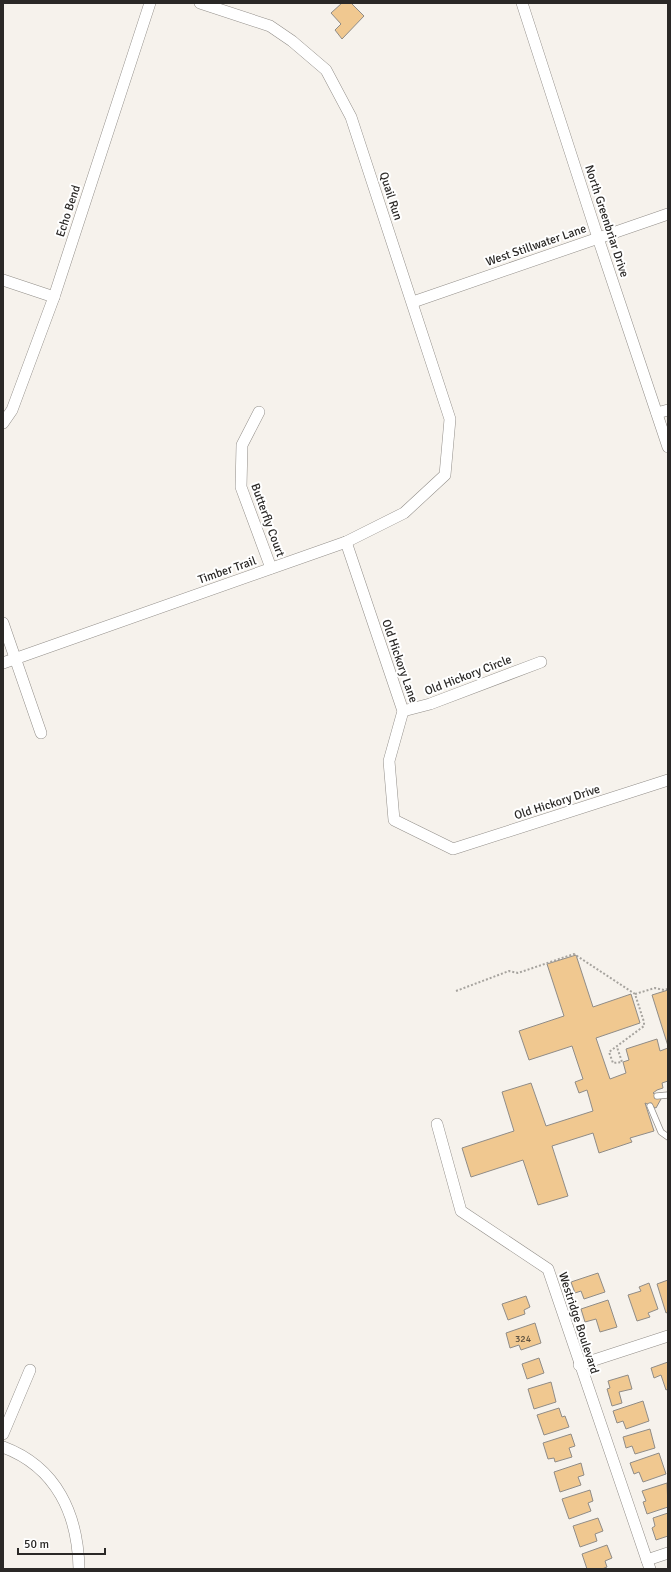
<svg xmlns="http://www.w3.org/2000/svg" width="671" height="1572" viewBox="0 0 671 1572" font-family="Signika,sans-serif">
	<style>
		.building { fill: #f0c890; stroke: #908c87 }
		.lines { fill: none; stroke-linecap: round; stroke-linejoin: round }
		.service-casing { stroke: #928e89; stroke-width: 7 }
		.minor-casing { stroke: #928e89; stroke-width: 12 }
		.path { stroke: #a6a39e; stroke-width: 2; stroke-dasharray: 2 2; stroke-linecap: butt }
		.service { stroke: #fff; stroke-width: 5.5 }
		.minor { stroke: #fff; stroke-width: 11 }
		.labels { text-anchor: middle; stroke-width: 4; stroke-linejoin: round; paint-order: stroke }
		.number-label { font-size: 10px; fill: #5c5040 }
		.street-label { font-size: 12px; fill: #2a2826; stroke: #fff }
	</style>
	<rect width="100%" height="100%" fill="#f6f2ec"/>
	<g class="building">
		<polygon points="342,3 351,3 364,16 342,39 335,30 341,24 331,13"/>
		<polygon points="576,955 593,1007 631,994 640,1023 596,1038 610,1079 626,1073 623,1062 629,1060 626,1049 657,1039 660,1051 668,1048 668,1081 662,1083 663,1088 657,1090 653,1093 661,1099 656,1108 645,1103 654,1131 630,1138 632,1142 599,1153 593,1133 552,1146 568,1196 538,1205 523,1160 471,1177 462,1148 514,1131 502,1092 531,1083 546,1126 593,1111 587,1090 579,1093 575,1082 583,1079 572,1046 529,1060 519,1031 564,1016 547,964"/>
		<polygon points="668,990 668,1046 652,995"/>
		<polygon points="598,1273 605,1292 584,1299 581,1291 575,1293 571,1282"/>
		<polygon points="668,1280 668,1312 666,1313 657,1284"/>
		<polygon points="649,1283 658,1309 648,1313 650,1317 637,1321 628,1295 641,1291 639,1287"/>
		<polygon points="526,1296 530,1307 524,1310 525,1314 508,1320 502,1304"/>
		<polygon points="608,1300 617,1327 600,1332 596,1319 585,1322 581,1309"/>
		<polygon points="535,1323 541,1343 521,1350 519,1345 510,1348 506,1333"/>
		<polygon points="539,1358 544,1373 527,1379 522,1364"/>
		<polygon points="668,1362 668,1389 666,1390 661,1375 654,1378 651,1368"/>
		<polygon points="628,1375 632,1389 619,1392 622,1403 612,1406 607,1389 610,1388 608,1381"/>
		<polygon points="551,1382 556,1402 534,1409 528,1389"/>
		<polygon points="643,1401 649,1421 626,1429 623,1421 617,1423 613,1411"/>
		<polygon points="559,1408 562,1417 565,1416 569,1427 544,1435 537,1415"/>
		<polygon points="650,1429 655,1448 635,1454 632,1446 626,1448 623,1437"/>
		<polygon points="571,1434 575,1446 569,1448 572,1457 555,1462 554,1458 548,1459 543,1443"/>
		<polygon points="659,1453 666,1474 643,1482 639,1472 634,1474 630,1463"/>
		<polygon points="581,1463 584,1475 578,1477 581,1485 560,1492 554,1472"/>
		<polygon points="667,1483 668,1507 647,1514 643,1502 646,1501 642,1491"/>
		<polygon points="590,1490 593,1501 588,1503 591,1511 569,1519 562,1499"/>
		<polygon points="668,1513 668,1536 656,1540 652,1528 655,1526 653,1518"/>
		<polygon points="598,1518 603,1531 595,1534 597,1541 580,1547 573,1526"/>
		<polygon points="607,1545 612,1558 605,1561 607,1567 602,1569 587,1569 582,1554"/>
	</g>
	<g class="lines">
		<defs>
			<g id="service">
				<polyline points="657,1096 668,1095"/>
				<polyline points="650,1106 661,1132 668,1137"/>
			</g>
			<g id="minor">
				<polyline points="522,3 598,238 668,447"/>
				<polyline points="3,280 54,297"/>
				<polyline points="413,302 668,214"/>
				<polyline points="259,412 242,445 241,487 271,568"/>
				<polyline points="657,413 668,410"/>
				<polyline points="3,423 12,410 54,297 150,3"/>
				<polyline points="346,542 403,711 389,761 394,820 453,849 668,780"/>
				<polyline points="3,623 41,733"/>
				<polyline points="3,663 346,542 404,513 445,475 450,419 351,117 326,70 292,41 270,26 200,3"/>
				<polyline points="403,711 430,704 541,662"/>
				<polyline points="437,1124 461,1211 548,1269 650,1569"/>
				<polyline points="579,1365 668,1336"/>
				<polyline points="3,1434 30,1370"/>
				<path d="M3,1447c54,20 75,68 76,122"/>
				<polyline points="647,1560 668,1553"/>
			</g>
		</defs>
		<use href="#service" class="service-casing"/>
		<use href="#minor" class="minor-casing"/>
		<g class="path">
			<polyline points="456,991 509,971 518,973 574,954 635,994 644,1022 644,1026 609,1052 613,1063 622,1062 617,1047"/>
			<polyline points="635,994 655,988 664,990 668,989"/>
		</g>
		<use href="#service" class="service"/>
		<use href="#minor" class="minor"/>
	</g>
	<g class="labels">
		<g class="number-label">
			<text x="523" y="1342">324</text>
		</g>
		<g class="street-label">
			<text transform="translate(391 196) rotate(72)" y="4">Quail Run</text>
			<text transform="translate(68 211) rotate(-72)" y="4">Echo Bend</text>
			<text transform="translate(607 221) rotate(72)" y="4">North Greenbriar Drive</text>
			<text transform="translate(536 245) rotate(-19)" y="4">West Stillwater Lane</text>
			<text transform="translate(268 520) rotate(70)" y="4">Butterfly Court</text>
			<text transform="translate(227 570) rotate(-19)" y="4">Timber Trail</text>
			<text transform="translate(400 661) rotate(71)" y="4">Old Hickory Lane</text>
			<text transform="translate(468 675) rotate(-21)" y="4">Old Hickory Circle</text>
			<text transform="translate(557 802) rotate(-18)" y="4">Old Hickory Drive</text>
			<text transform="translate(579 1323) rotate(72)" y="4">Westridge Boulevard</text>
		</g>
	</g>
	<rect width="671" height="1572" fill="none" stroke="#2a2826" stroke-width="8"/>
	<path d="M18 1548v6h87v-6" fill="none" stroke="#2a2826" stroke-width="2"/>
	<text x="24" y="1548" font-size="12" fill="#2a2826" stroke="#ffffff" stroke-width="3" paint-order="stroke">50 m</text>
</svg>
